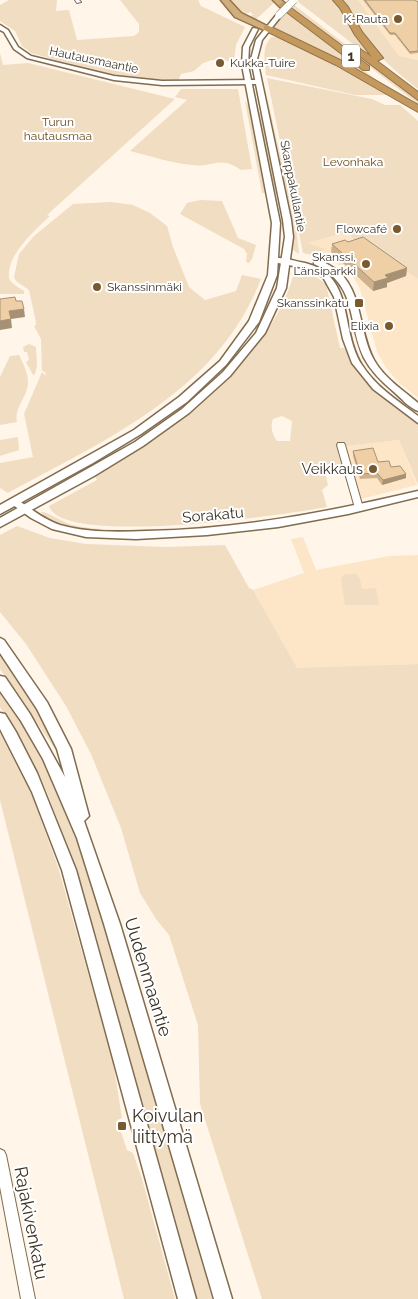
<svg xmlns="http://www.w3.org/2000/svg" width="418" height="1299" viewBox="0 0 418 1299" font-family="Raleway,sans-serif">
	<style>
		.built { fill: #fde6c7 }
		.green { fill: #f1ddc2; fill-rule: evenodd }
		.lines { fill: none; stroke-linecap: round; stroke-linejoin: round }
		.minor-casing { stroke: #816c4f; stroke-width: 2 }
		.tertiary-casing { stroke: #816c4f; stroke-width: 3 }
		.secondary-casing { stroke: #816c4f; stroke-width: 3 }
		.trunk-casing { stroke: #94754a; stroke-width: 3 }
		.motorway-casing { stroke: #94754a; stroke-width: 2 }
		.minor { fill: #fff; fill-rule: evenodd }
		.tertiary { fill: #fff; fill-rule: evenodd }
		.secondary { fill: #fff; fill-rule: evenodd }
		.trunk { fill: #d0ae7e; fill-rule: evenodd }
		.motorway { fill: #c4995d; fill-rule: evenodd }
		.secondary-bridge-casing { stroke: #816c4f; stroke-width: 8; stroke-linecap: butt }
		.secondary-bridge { stroke: #fff; stroke-width: 7 }
		.wall { fill: #ceb28e }
		.shaded-wall { fill: #a79174 }
		.building { fill: #efcfa5; stroke: #a79174 }
		.poi-dot { fill: #785a2e; stroke: #fff; stroke-width: 2 }
		.labels { text-anchor: middle; stroke-width: 4; stroke-linejoin: round; paint-order: stroke }
		.far-poi-label { font-size: 12px; fill: #3c3326; stroke: #fff; text-anchor: end }
		.far-street-label { font-size: 12px; fill: #3c3326; stroke: #fff }
		.far-park-label { font-size: 12px; fill: #6c4c1c; stroke: #fff }
		.shield { fill: #fff; stroke: #767067; stroke-width: 1 }
		.shield-label { font-size: 14px; font-weight: bold; fill: #3c3326 }
		.poi-label { font-size: 15px; fill: #3c3326; stroke: #fff; text-anchor: end }
		.street-label { font-size: 15px; fill: #3c3326; stroke: #fff }
		.near-street-label { font-size: 18px; fill: #3c3326; stroke: #fff }
		.near-poi-label { font-size: 18px; fill: #3c3326; stroke: #fff; text-anchor: start }
	</style>
	<rect width="100%" height="100%" fill="#fff5e8"/>
	<g class="built">
		<polygon points="358,0 418,0 418,60 399,56"/>
		<polygon points="347,232 355,241 357,240 418,279 418,398 398,382 385,366 377,352 360,289 352,275 333,261 314,255 307,243"/>
		<polygon points="399,440 417,485 361,499 345,446"/>
		<polygon points="303,537 316,570 389,556 418,555 418,664 297,669 253,590 304,573 291,539"/>
	</g>
	<g class="green">
		<polygon points="9,0 57,0 56,11 69,10 77,40 134,36 139,32 139,24 120,0 198,0 201,6 245,27 236,45 234,61 212,60 203,63 194,71 181,74 178,81 143,80 113,76 31,53 22,46 15,31 0,21 0,5"/>
		<polygon points="228,0 271,0 275,2 254,21 246,17 253,15 251,12 242,15"/>
		<polygon points="298,0 333,0 337,2 375,61 297,1"/>
		<path d="M342,0h16l41,56 19,4v29c-22,-17 -43,-35 -58,-59 -7,-10 -9,-22 -18,-30z"/>
		<polygon points="294,5 418,100 418,104 292,7"/>
		<polygon points="287,11 387,88 272,28"/>
		<path d="M272,37c21,-2 96,45 118,58h-35l-89,-20c-1,-12 -5,-30 6,-38z"/>
		<path d="M0,53l3,12 25,-2 147,36 -128,116 3,1c-15,14 -44,39 -41,62 1,5 11,10 15,13v3h-24z"/>
		<polygon points="267,78 372,99 385,105 400,105 418,121 418,279 357,240 355,241 347,232 308,243 325,249 316,256 303,253"/>
		<polygon points="262,88 265,88 296,225 299,254 293,250 292,229"/>
		<path d="M181,89h57l14,80 -11,1c-23,-15 -27,-2 -49,-5 -21,-2 -42,-9 -62,-14l57,-51 -12,-3z"/>
		<polygon points="245,101 250,107 267,193 262,193"/>
		<polygon points="257,112 260,112 274,171 276,193 273,193"/>
		<polygon points="200,200 222,201 238,238 256,245 252,259 249,263 246,262 247,254 244,249 180,214 187,203"/>
		<path d="M111,202l22,3 17,8 17,13 6,21 16,40 16,13 31,-9 6,-16 19,4c-43,112 -154,160 -253,214l-8,-5v-25l33,-6 -9,-43 18,-42 4,4 -1,-4 -3,-1 -1,-32 -7,-13 2,-1v-3l-7,-32 -13,-9 -2,-4 5,-23 15,-18 39,-32z"/>
		<path d="M294,273l21,3 11,8 14,64h4l15,23 59,51v63l-19,-45 -61,7 7,24 -20,1 3,13 -6,5 5,17c-38,7 -265,41 -278,-1l48,-26 -2,-4c27,-20 56,-35 83,-55 49,-35 100,-89 116,-148zM282,416l10,5 -2,20h-13c-5,-7 -7,-14 -4,-22z"/>
		<polygon points="29,344 36,347 37,366 35,374 33,375 26,362 29,360 27,352 24,352 23,347"/>
		<path d="M19,355c4,8 9,18 9,27 0,15 -14,25 -11,40l-17,3v-48l10,-21z"/>
		<polygon points="18,437 19,450 0,456 0,440"/>
		<path d="M41,512c7,-1 22,11 32,13 33,8 71,4 105,3 -26,5 -123,9 -137,-16z"/>
		<polygon points="17,526 50,538 86,544 165,547 225,545 249,588 253,590 297,668 418,664 418,1299 262,1299 200,1104 198,1025 169,935 156,919 140,893 121,828 91,754 66,706 26,644 0,612 0,535"/>
		<polygon points="345,574 356,574 360,579 362,589 376,588 379,605 345,605 341,578"/>
		<polygon points="0,650 36,706 57,752 0,669"/>
		<path d="M0,691c63,85 91,188 121,288 32,106 61,213 91,320h-15l-101,-363 -25,-81 -24,-63 -20,-41 -27,-44z"/>
		<polygon points="0,733 33,798 58,867 113,1062 122,1118 117,1120 127,1150 133,1153 142,1179 175,1299 124,1299 0,800"/>
	</g>
	<g class="lines">
		<defs>
			<g id="minor">
				<polygon points="75,0 79,0 81,2 77,3"/>
				<polygon points="338,443 344,443 345,445 363,508 362,510 359,511 355,508 337,445"/>
				<polygon points="0,1149 4,1151 6,1155 35,1299 21,1299 0,1187"/>
			</g>
			<g id="tertiary">
				<polygon points="0,25 8,30 18,47 31,56 114,76 162,81 258,80 261,82 258,84 162,85 114,80 27,58 14,49 4,32 0,30"/>
				<path d="M273,258c8,-1 18,2 27,4 57,10 38,65 62,103 13,21 36,36 56,51v7l-45,-34 -21,-26 -9,-24 -9,-42 -11,-20 -14,-8 -36,-7z"/>
				<path d="M314,260c6,0 10,2 15,5 35,18 28,65 45,95 10,18 29,30 44,43v8c-9,-3 -17,-13 -24,-19 -12,-10 -23,-21 -30,-34 -18,-39 -5,-72 -50,-94z"/>
				<path d="M418,491v6l-70,17 -70,13 -71,8 -71,4 -50,-2 -34,-8 -21,-11 -22,-16 1,-2h8c13,9 27,20 42,25 28,8 59,7 87,6 92,-2 182,-19 271,-40z"/>
			</g>
			<g id="secondary">
				<polygon points="277,14 282,15 262,40 257,59 291,220 293,237 286,288 265,333 230,376 189,413 143,446 94,476 0,527 0,518 135,442 182,409 223,372 256,333 277,288 285,237 283,220 251,59 256,40"/>
				<polygon points="253,28 258,29 249,47 248,65 280,223 277,275 259,322 226,365 187,402 141,434 93,463 0,514 0,505 134,430 179,397 220,361 249,321 268,275 272,223 242,65 243,47"/>
				<polygon points="0,638 4,640 47,702 71,749 89,816 84,821 120,924 232,1299 214,1299 104,924 77,838 43,759 21,721 0,691 0,676 5,677 30,714 65,777 57,749 37,709 0,653"/>
				<polygon points="0,713 5,714 16,732 37,773 76,870 196,1299 178,1299 62,870 32,792 0,729"/>
			</g>
			<g id="trunk">
				<polygon points="221,0 229,0 241,13 271,28 264,30 235,17"/>
				<polygon points="273,0 281,0 287,5 280,7"/>
			</g>
			<g id="motorway">
				<polygon points="333,0 342,0 348,7 362,32 383,58 377,61 418,92 418,100 357,54 357,50 360,49 372,57 355,35 340,8"/>
				<polygon points="283,2 369,66 369,70 363,70 280,7 279,5"/>
				<polygon points="267,25 342,61 418,105 418,112 336,65 264,30 264,26"/>
			</g>
		</defs>
		<use href="#minor" class="minor-casing"/>
		<use href="#tertiary" class="tertiary-casing"/>
		<use href="#secondary" class="secondary-casing"/>
		<use href="#trunk" class="trunk-casing"/>
		<use href="#motorway" class="motorway-casing"/>
		<use href="#minor" class="minor"/>
		<use href="#tertiary" class="tertiary"/>
		<use href="#secondary" class="secondary"/>
		<use href="#trunk" class="trunk"/>
		<use href="#motorway" class="motorway"/>
		<defs>
			<polyline id="secondary-bridge" points="279,15 294,0"/>
		</defs>
		<use href="#secondary-bridge" class="secondary-bridge-casing"/>
		<use href="#secondary-bridge" class="secondary-bridge"/>
	</g>
	<g class="wall">
		<polygon points="363,0 415,0 418,2 418,53 410,54 395,35 390,35"/>
		<polygon points="348,242 407,268 406,276 387,283 387,287 373,291 331,252 332,244"/>
		<polygon points="353,451 378,462 391,467 406,474 406,478 382,485 377,478 360,479 353,456"/>
	</g>
	<g class="shaded-wall">
		<polygon points="407,268 406,276 387,283 387,287 373,291 374,282 385,275"/>
		<polygon points="24,309 25,317 11,319 12,328 0,330 0,321 9,311"/>
		<polygon points="406,474 406,478 382,485 383,480"/>
	</g>
	<g class="building">
		<polygon points="365,0 415,0 418,2 418,51 410,52 395,33 390,33"/>
		<polygon points="363,237 407,268 385,275 388,278 374,282 332,244 345,240 348,242"/>
		<polygon points="15,297 16,301 22,301 24,309 9,311 11,319 0,321 0,299"/>
		<polygon points="373,448 378,462 389,461 391,467 400,466 406,474 383,480 377,473 360,474 353,451"/>
	</g>
	<g class="poi-dot">
		<circle cx="398" cy="19" r="5"/>
		<circle cx="220" cy="63" r="5"/>
		<circle cx="397" cy="229" r="5"/>
		<circle cx="366" cy="264" r="5"/>
		<circle cx="97" cy="287" r="5"/>
		<rect x="354" y="298" width="10" height="10" rx="2.5"/>
		<circle cx="389" cy="326" r="5"/>
		<circle cx="373" cy="469" r="5"/>
		<rect x="117" y="1121" width="10" height="10" rx="2.5"/>
	</g>
	<g class="labels">
		<g class="far-poi-label">
			<text x="388" y="23">K-Rauta</text>
			<text x="230" y="67" text-anchor="start">Kukka-Tuire</text>
			<text x="387" y="233">Flowcafé</text>
			<text x="356" y="261">Skanssi,<tspan x="356" dy="14">Länsiparkki</tspan></text>
			<text x="107" y="291" text-anchor="start">Skanssinmäki</text>
			<text x="349" y="307">Skanssinkatu</text>
			<text x="379" y="330">Elixia</text>
		</g>
		<g class="far-street-label">
			<text transform="translate(94 60) rotate(12)" y="4">Hautausmaantie</text>
			<text transform="translate(293 186) rotate(79)" y="4">Skarppakullantie</text>
		</g>
		<g class="far-park-label">
			<text x="58" y="126">Turun<tspan x="58" dy="14">hautausmaa</tspan></text>
			<text x="353" y="166">Levonhaka</text>
		</g>
		<rect class="shield" x="342" y="44.5" width="18" height="23" rx="4"/>
		<g class="shield-label">
			<text x="351" y="61">1</text>
		</g>
		<g class="poi-label">
			<text x="363" y="474">Veikkaus</text>
		</g>
		<g class="street-label">
			<text transform="translate(213 515) rotate(-5)" y="5">Sorakatu</text>
		</g>
		<g class="near-street-label">
			<text transform="translate(148 977) rotate(73)" y="6">Uudenmaantie</text>
			<text transform="translate(31 1223) rotate(79)" y="6">Rajakivenkatu</text>
		</g>
		<g class="near-poi-label">
			<text x="132" y="1122">Koivulan<tspan x="132" dy="21">liittymä</tspan></text>
		</g>
	</g>
</svg>
